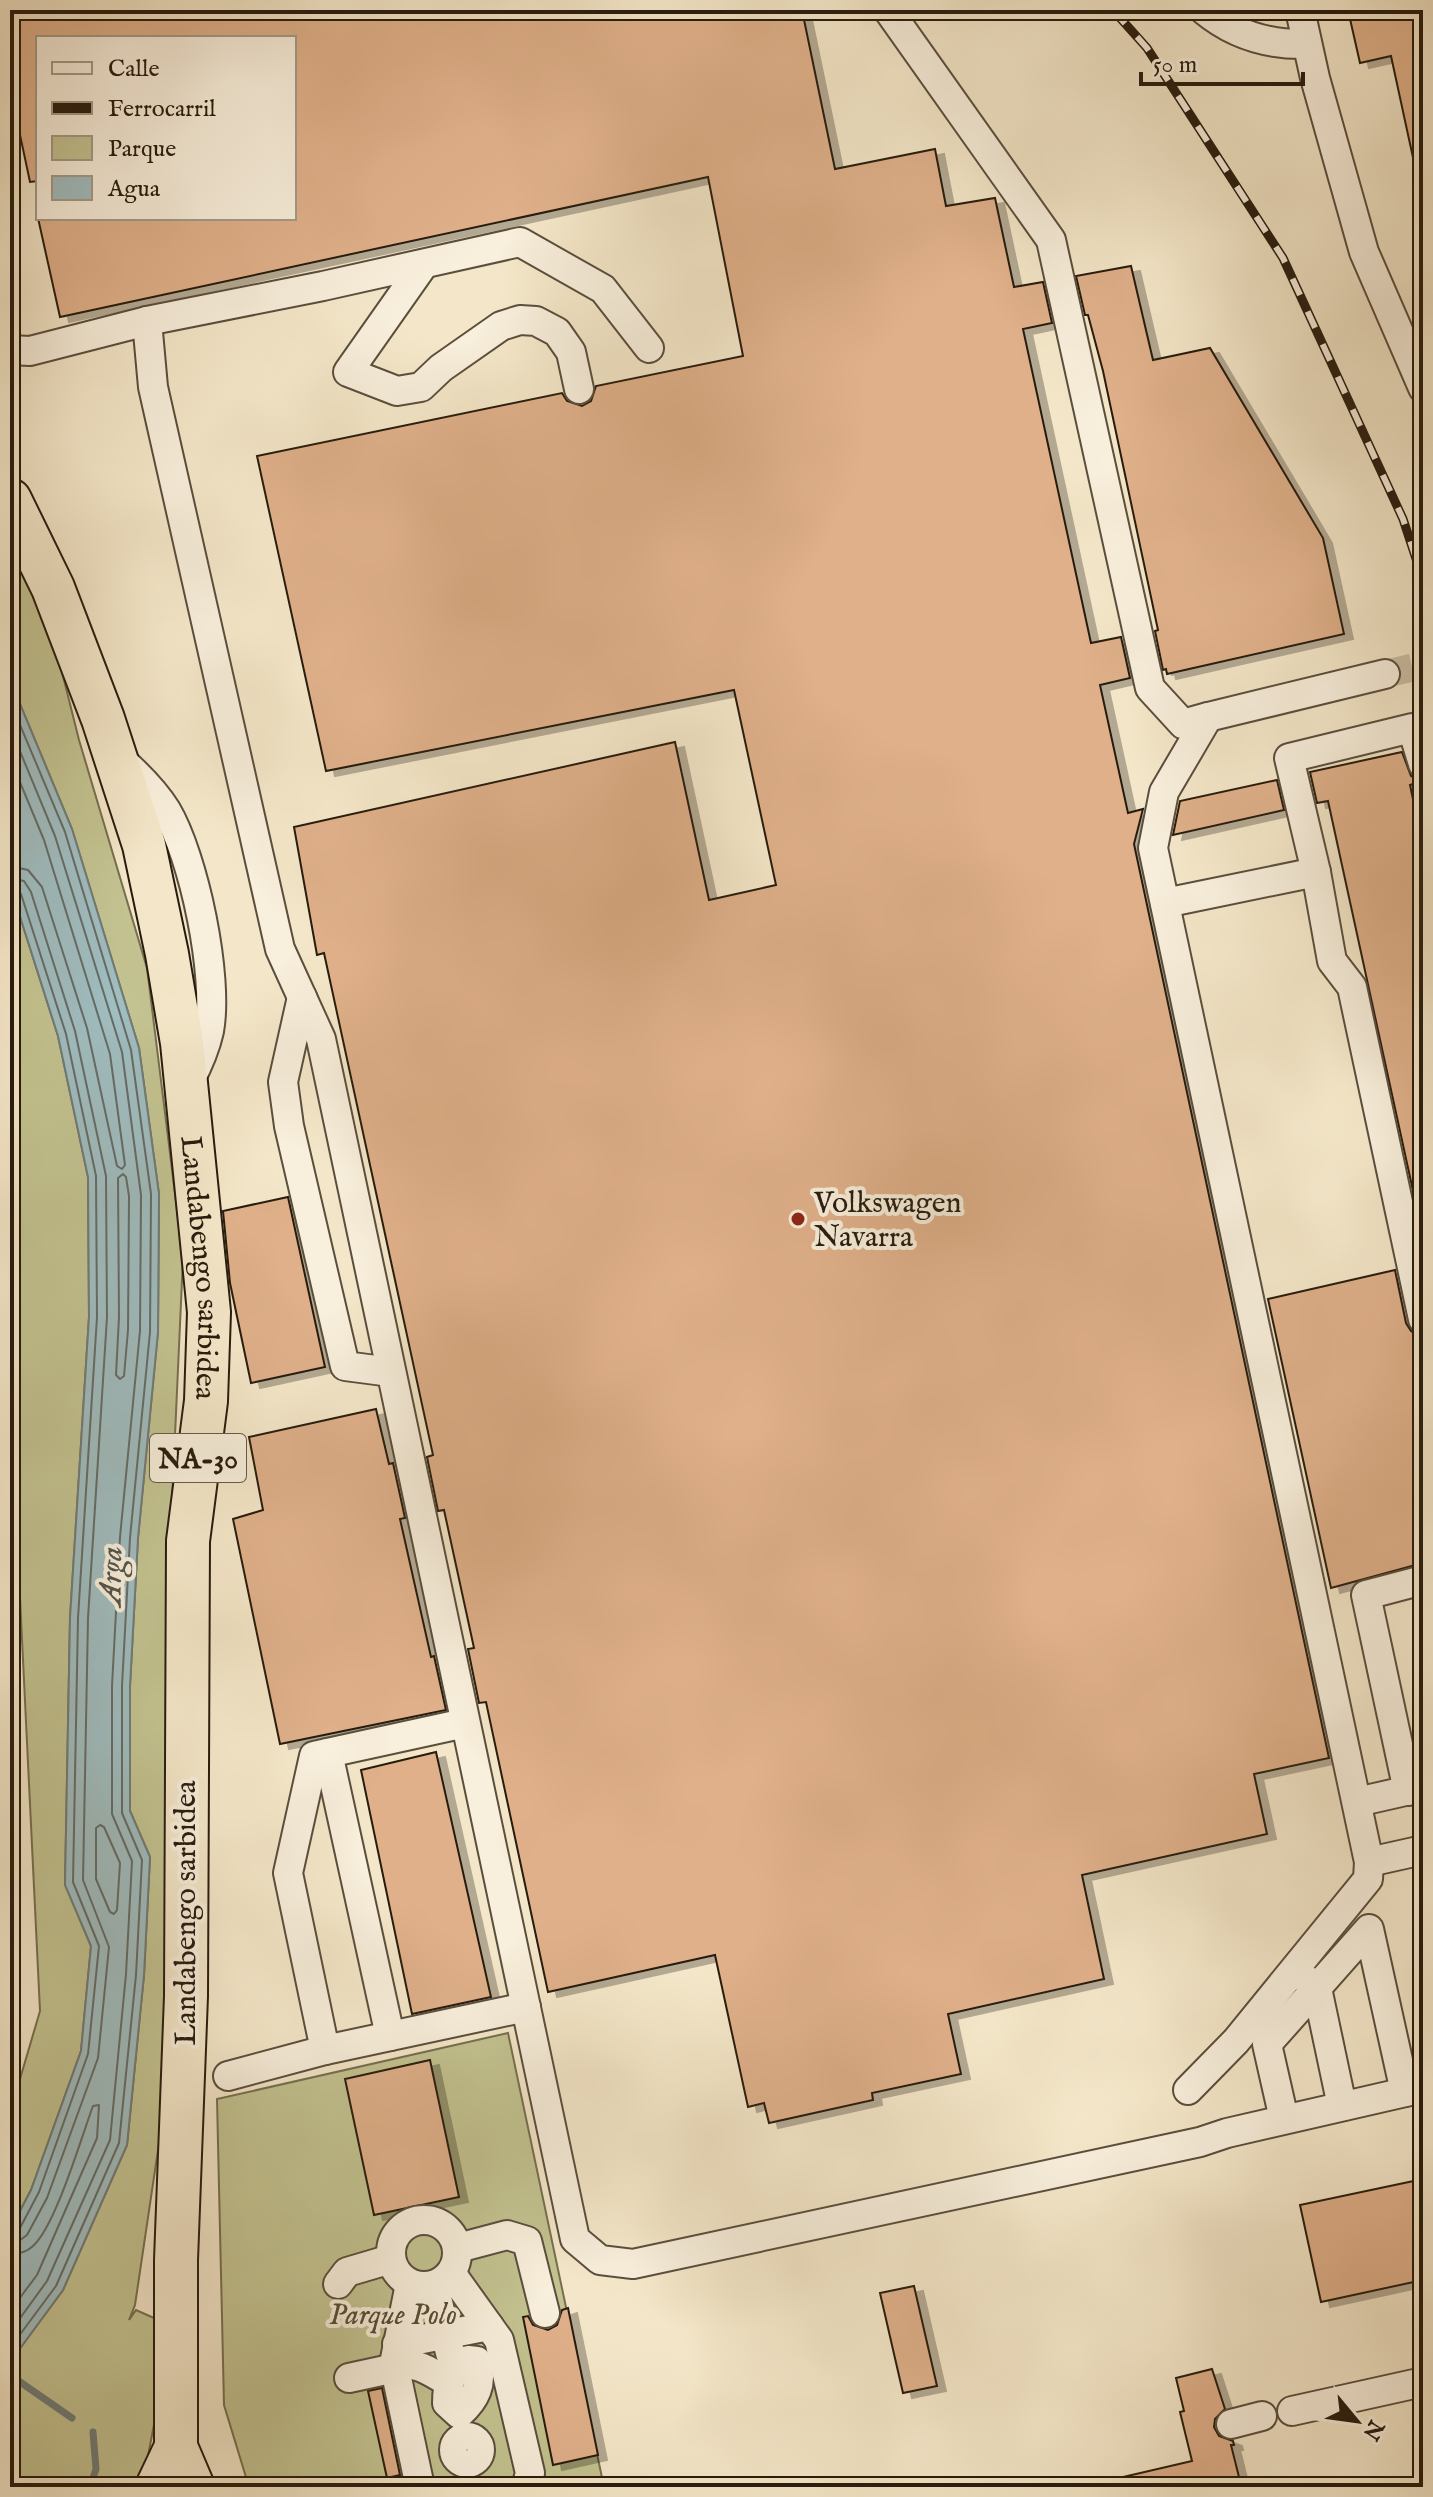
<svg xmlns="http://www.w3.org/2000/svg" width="1433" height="2497" viewBox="0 0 1433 2497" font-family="'IM FELL English',serif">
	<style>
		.green { fill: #c3c391; stroke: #756f50; stroke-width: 2 }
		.water { fill: #a0bdc0; stroke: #707c79; stroke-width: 2 }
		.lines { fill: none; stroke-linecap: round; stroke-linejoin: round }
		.shore { stroke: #646c67; stroke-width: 2 }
		.stream { stroke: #707c79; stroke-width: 7 }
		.building { fill: #dfb08a; stroke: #271b0e; stroke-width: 2; filter: url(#shadow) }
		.minor-tunnel { stroke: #cbbea4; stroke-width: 28; stroke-dasharray: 28 14; stroke-linecap: butt }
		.minor-casing { stroke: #5a4e3d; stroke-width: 32 }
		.highway-casing { stroke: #271b0e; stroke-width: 46 }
		.minor { stroke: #f8efdc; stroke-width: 28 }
		.highway { stroke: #f4e7c9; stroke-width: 42 }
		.rail-casing { stroke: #271b0e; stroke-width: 9 }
		.rail { stroke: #f8efdc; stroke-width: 6; stroke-dasharray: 18; stroke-linecap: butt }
		.poi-dot { fill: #8f2418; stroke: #f8efdc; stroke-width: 3 }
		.labels { text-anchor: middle; stroke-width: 8; stroke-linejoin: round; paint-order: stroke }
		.shield { fill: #f8efdc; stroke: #665b4c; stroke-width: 2 }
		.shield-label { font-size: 28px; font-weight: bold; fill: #271b0e }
		.poi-label { font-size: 30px; fill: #271b0e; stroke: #f8efdc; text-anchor: start }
		.street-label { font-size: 30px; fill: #271b0e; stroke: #f8efdc }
		.park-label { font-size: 30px; font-style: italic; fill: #564d35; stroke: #f8efdc }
		.water-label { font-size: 32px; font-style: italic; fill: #51544c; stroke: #f8efdc }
	</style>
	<defs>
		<filter id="shadow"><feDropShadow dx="9" dy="5" stdDeviation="0" flood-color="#0004"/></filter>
	</defs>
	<rect width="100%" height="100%" fill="#f4e7c9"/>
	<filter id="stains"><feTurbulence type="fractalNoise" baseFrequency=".0025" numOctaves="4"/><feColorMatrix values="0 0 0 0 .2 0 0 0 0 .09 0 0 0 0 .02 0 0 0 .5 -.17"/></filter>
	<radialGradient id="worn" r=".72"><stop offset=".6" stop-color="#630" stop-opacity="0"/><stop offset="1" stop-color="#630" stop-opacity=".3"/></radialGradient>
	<g class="green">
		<polygon points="10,546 48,616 79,740 147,968 183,1258 171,1524 169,1862 161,2130 135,2305 129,2320 136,2310 154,2318 156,2414 148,2456 138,2487 10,2487 10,2362 63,2290 127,2145 144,1975 150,1857 130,1811 130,1686 138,1538 158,1332 159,1194 139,1048 72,829 10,680"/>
		<polygon points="10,885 58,1036 88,1177 89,1317 70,1618 65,1884 91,1946 81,2051 31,2190 10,2230 10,2113 40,2011 19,1577 10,1611"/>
		<polygon points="508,2033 604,2487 249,2487 224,2405 217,2099"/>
	</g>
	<polygon class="water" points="10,680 72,829 139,1048 159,1194 158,1332 138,1538 130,1686 130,1811 150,1857 144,1975 127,2145 63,2290 10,2362 10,2230 31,2190 81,2051 91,1946 65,1885 70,1618 89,1317 88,1177 58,1036 10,885"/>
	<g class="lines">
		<g class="shore">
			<polyline points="10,701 65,832 131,1050 151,1194 150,1332 130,1538 122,1686 122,1813 142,1860 136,1975 119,2143 56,2286 10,2348"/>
			<polyline points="10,727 55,836 122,1052 141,1195 140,1331 120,1537 112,1686 112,1814 132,1861 126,1974 110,2140 47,2281 10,2332"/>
			<polyline points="10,758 44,840 110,1054 125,1165 122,1169 117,1166 87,1028 42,887 28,870 10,866"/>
			<polyline points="10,878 24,881 31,892 75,1031 106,1176 107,1317 88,1618 83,1880 109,1947 98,2058 47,2198 27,2235 19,2241 10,2242"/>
			<polyline points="10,888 17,889 21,894 66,1034 96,1176 97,1317 78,1618 73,1882 99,1946 88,2054 39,2192 20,2228 10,2232"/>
			<polygon points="123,1174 126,1177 129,1196 128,1330 124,1376 120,1379 116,1375 119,1317 118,1178"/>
			<polygon points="100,1825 104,1827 120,1863 117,1910 114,1914 110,1912 96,1879 96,1828"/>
			<path d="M10,2254c9,0 17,-2 23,-8 23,-21 48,-108 60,-140l6,-1 -2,33 -60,137 -27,36"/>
		</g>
		<g class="stream">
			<polyline points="10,2375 72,2418"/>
			<polyline points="90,2487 96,2469 93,2432"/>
		</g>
	</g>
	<g class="building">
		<polygon points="10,10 802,10 835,169 935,149 946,206 995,198 1014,287 1043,282 1052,323 1023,329 1091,643 1121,637 1130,678 1100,685 1128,813 1143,809 1134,844 1329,1758 1254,1774 1267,1834 1082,1875 1104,1979 948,2014 961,2074 872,2093 873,2100 769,2123 764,2103 748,2107 715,1955 548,1992 486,1702 479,1703 468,1649 474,1648 444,1510 438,1511 427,1457 433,1455 324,953 317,955 294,827 675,742 709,900 776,885 734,690 326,771 257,456 562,393 567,401 582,406 591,401 596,386 743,356 708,177 60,317 38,218 294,218 294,38 38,38 38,181 30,182 10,88"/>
		<polygon points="1348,10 1423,10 1423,166 1415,167 1391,56 1360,63"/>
		<polygon points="1131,266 1153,360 1210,348 1323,538 1344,634 1167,674 1166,669 1163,670 1155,631 1158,630 1103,371 1088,315 1085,315 1076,276"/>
		<polygon points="1402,752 1411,776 1423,781 1410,785 1423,847 1423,1200 1415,1200 1328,801 1317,803 1310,772"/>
		<polygon points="1277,780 1284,810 1173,835 1180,801"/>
		<polygon points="288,1197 325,1367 251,1383 230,1283 223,1211"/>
		<polygon points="1395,1270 1406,1323 1411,1331 1418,1335 1423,1357 1423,1563 1331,1588 1268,1299"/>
		<polygon points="376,1409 389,1464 393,1463 405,1518 400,1519 431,1657 434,1656 446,1710 280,1744 233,1519 263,1510 249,1437"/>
		<polygon points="436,1752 491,1997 412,2014 361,1770"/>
		<polygon points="430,2060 459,2197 374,2215 345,2079"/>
		<polygon points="1423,2179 1423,2280 1321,2302 1300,2205"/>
		<polygon points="914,2286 937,2386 903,2393 880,2293"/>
		<polygon points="568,2308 598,2455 553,2465 523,2317 528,2316 533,2325 548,2330 557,2325 562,2310"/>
		<polygon points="1212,2369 1225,2409 1215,2419 1214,2427 1219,2436 1233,2441 1234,2445 1231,2445 1239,2477 1202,2487 1200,2480 1168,2487 1110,2487 1110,2480 1192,2461 1180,2412 1184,2411 1176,2378"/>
		<polygon points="382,2388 400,2475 387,2478 368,2391"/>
	</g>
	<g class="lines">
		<polyline class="minor-tunnel" points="1385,674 1423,665"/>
		<defs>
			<g id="minor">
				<polyline points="888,10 1051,240 1150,688 1183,724 1208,717"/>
				<path d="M1204,10c30,25 65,35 103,34"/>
				<polyline points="1300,10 1315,78 1364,252 1423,388"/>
				<polyline points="424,264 348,372 397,391 421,387 441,368 501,326 520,320 536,321 557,332 571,352 579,389"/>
				<polyline points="147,321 153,387 280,949 321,1039 575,2239 600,2260 633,2264 1200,2142 1227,2133 1423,2088"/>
				<polyline points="10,350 30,351 147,321 323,286 520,242 603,289 649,348"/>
				<path d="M121,760c17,15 33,31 45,50 28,47 53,167 43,221 -4,18 -11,34 -20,51"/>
				<polyline points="1423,764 1412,728 1289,758 1316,872 1332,961 1352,987 1423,1319"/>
				<polyline points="1165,903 1316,872"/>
				<polyline points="302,997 283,1082 289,1126 345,1366 391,1372"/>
				<polyline points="328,1753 390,2036"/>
				<polyline points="1408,1791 1366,1595 1423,1580"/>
				<polyline points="1357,1802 1423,1787"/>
				<polyline points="1369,1862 1423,1850"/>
				<polyline points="1307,1980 1317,1988 1342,2106"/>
				<polyline points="325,2050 288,1873 314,1756 465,1723"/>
				<polyline points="228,2076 325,2050 526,2007"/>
				<polyline points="1188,2090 1236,2041 1368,1879 1369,1862 1153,848 1164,792 1208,717 1385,674"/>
				<polyline points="1284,2119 1267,2044 1369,1929 1405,2092"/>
				<circle cx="424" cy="2253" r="33"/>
				<polyline points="458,2248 507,2235 527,2241 545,2313"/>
				<polyline points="451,2273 499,2340 530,2473 527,2484 524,2487"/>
				<polyline points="338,2284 347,2272 391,2259"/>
				<polyline points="410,2284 394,2364 420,2487"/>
				<polyline points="434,2285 450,2353"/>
				<polyline points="397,2344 489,2326"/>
				<path d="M468,2360l9,1c6,23 -1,38 -18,53l-12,-11c0,-21 4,-31 21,-43z"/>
				<path d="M394,2364c21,-3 36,7 54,18"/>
				<polyline points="349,2378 395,2368"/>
				<polyline points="1292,2411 1423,2382"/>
				<polyline points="1231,2424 1262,2416"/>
				<circle cx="467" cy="2450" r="13"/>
			</g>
			<g id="highway">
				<path id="s1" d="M10,500l43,88 50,131 41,126 23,109 15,89 27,269 -3,89 -18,140 -2,455 -10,264v187l17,40"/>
				<polyline points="157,2487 176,2447"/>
			</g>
		</defs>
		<use href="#minor" class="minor-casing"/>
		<use href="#highway" class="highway-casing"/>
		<use href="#minor" class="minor"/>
		<use href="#highway" class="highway"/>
		<defs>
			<polyline id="rail" points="1113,10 1147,48 1283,258 1403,519 1423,580"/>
		</defs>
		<use href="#rail" class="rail-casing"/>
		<use href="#rail" class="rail"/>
	</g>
	<circle class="poi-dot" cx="798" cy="1219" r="8"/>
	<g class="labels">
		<rect class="shield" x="150" y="1434" width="96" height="48" rx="6"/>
		<g class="shield-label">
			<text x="198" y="1468">NA-30</text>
		</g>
		<g class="poi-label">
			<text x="814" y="1212">Volkswagen<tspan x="814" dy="34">Navarra</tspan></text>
		</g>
		<g class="street-label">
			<text dy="10" stroke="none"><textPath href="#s1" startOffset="798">Landabengo sarbidea</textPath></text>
			<text transform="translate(185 1913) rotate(-90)" y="10">Landabengo sarbidea</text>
		</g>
		<g class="park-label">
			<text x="393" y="2324">Parque Polo</text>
		</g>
		<g class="water-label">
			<text transform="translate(110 1576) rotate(-89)" y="11">Arga</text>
		</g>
	</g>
	<rect width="1433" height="2497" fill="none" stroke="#f4e7c9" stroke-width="40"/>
	<rect x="12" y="12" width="1409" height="2473" fill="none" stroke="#271b0e" stroke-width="4"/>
	<rect x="20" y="20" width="1393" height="2457" fill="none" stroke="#271b0e" stroke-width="2"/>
	<rect x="36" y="36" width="260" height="184" fill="#f8efdc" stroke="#a49a8a" stroke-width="2"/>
	<rect x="52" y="62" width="40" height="12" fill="#f8efdc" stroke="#a49a8a" stroke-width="2"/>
	<text x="108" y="76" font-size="24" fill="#271b0e">Calle</text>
	<rect x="52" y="102" width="40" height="12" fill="#271b0e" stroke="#a49a8a" stroke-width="2"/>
	<text x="108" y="116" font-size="24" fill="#271b0e">Ferrocarril</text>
	<rect x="52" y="136" width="40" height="24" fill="#c3c391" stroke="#a49a8a" stroke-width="2"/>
	<text x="108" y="156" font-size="24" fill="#271b0e">Parque</text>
	<rect x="52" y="176" width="40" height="24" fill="#a0bdc0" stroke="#a49a8a" stroke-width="2"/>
	<text x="108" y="196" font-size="24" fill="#271b0e">Agua</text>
	<g transform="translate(1357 2421) rotate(119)" stroke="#f8efdc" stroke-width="6" paint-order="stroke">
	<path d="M0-6L14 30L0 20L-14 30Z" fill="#271b0e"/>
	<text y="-12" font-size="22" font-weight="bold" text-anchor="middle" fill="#271b0e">N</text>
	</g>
	<path d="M1141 72v12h162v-12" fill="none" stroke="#271b0e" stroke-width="4"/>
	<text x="1153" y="72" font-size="24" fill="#271b0e" stroke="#f8efdc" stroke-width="6" paint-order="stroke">50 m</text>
	<rect width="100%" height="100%" filter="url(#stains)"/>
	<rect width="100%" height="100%" fill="url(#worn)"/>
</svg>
